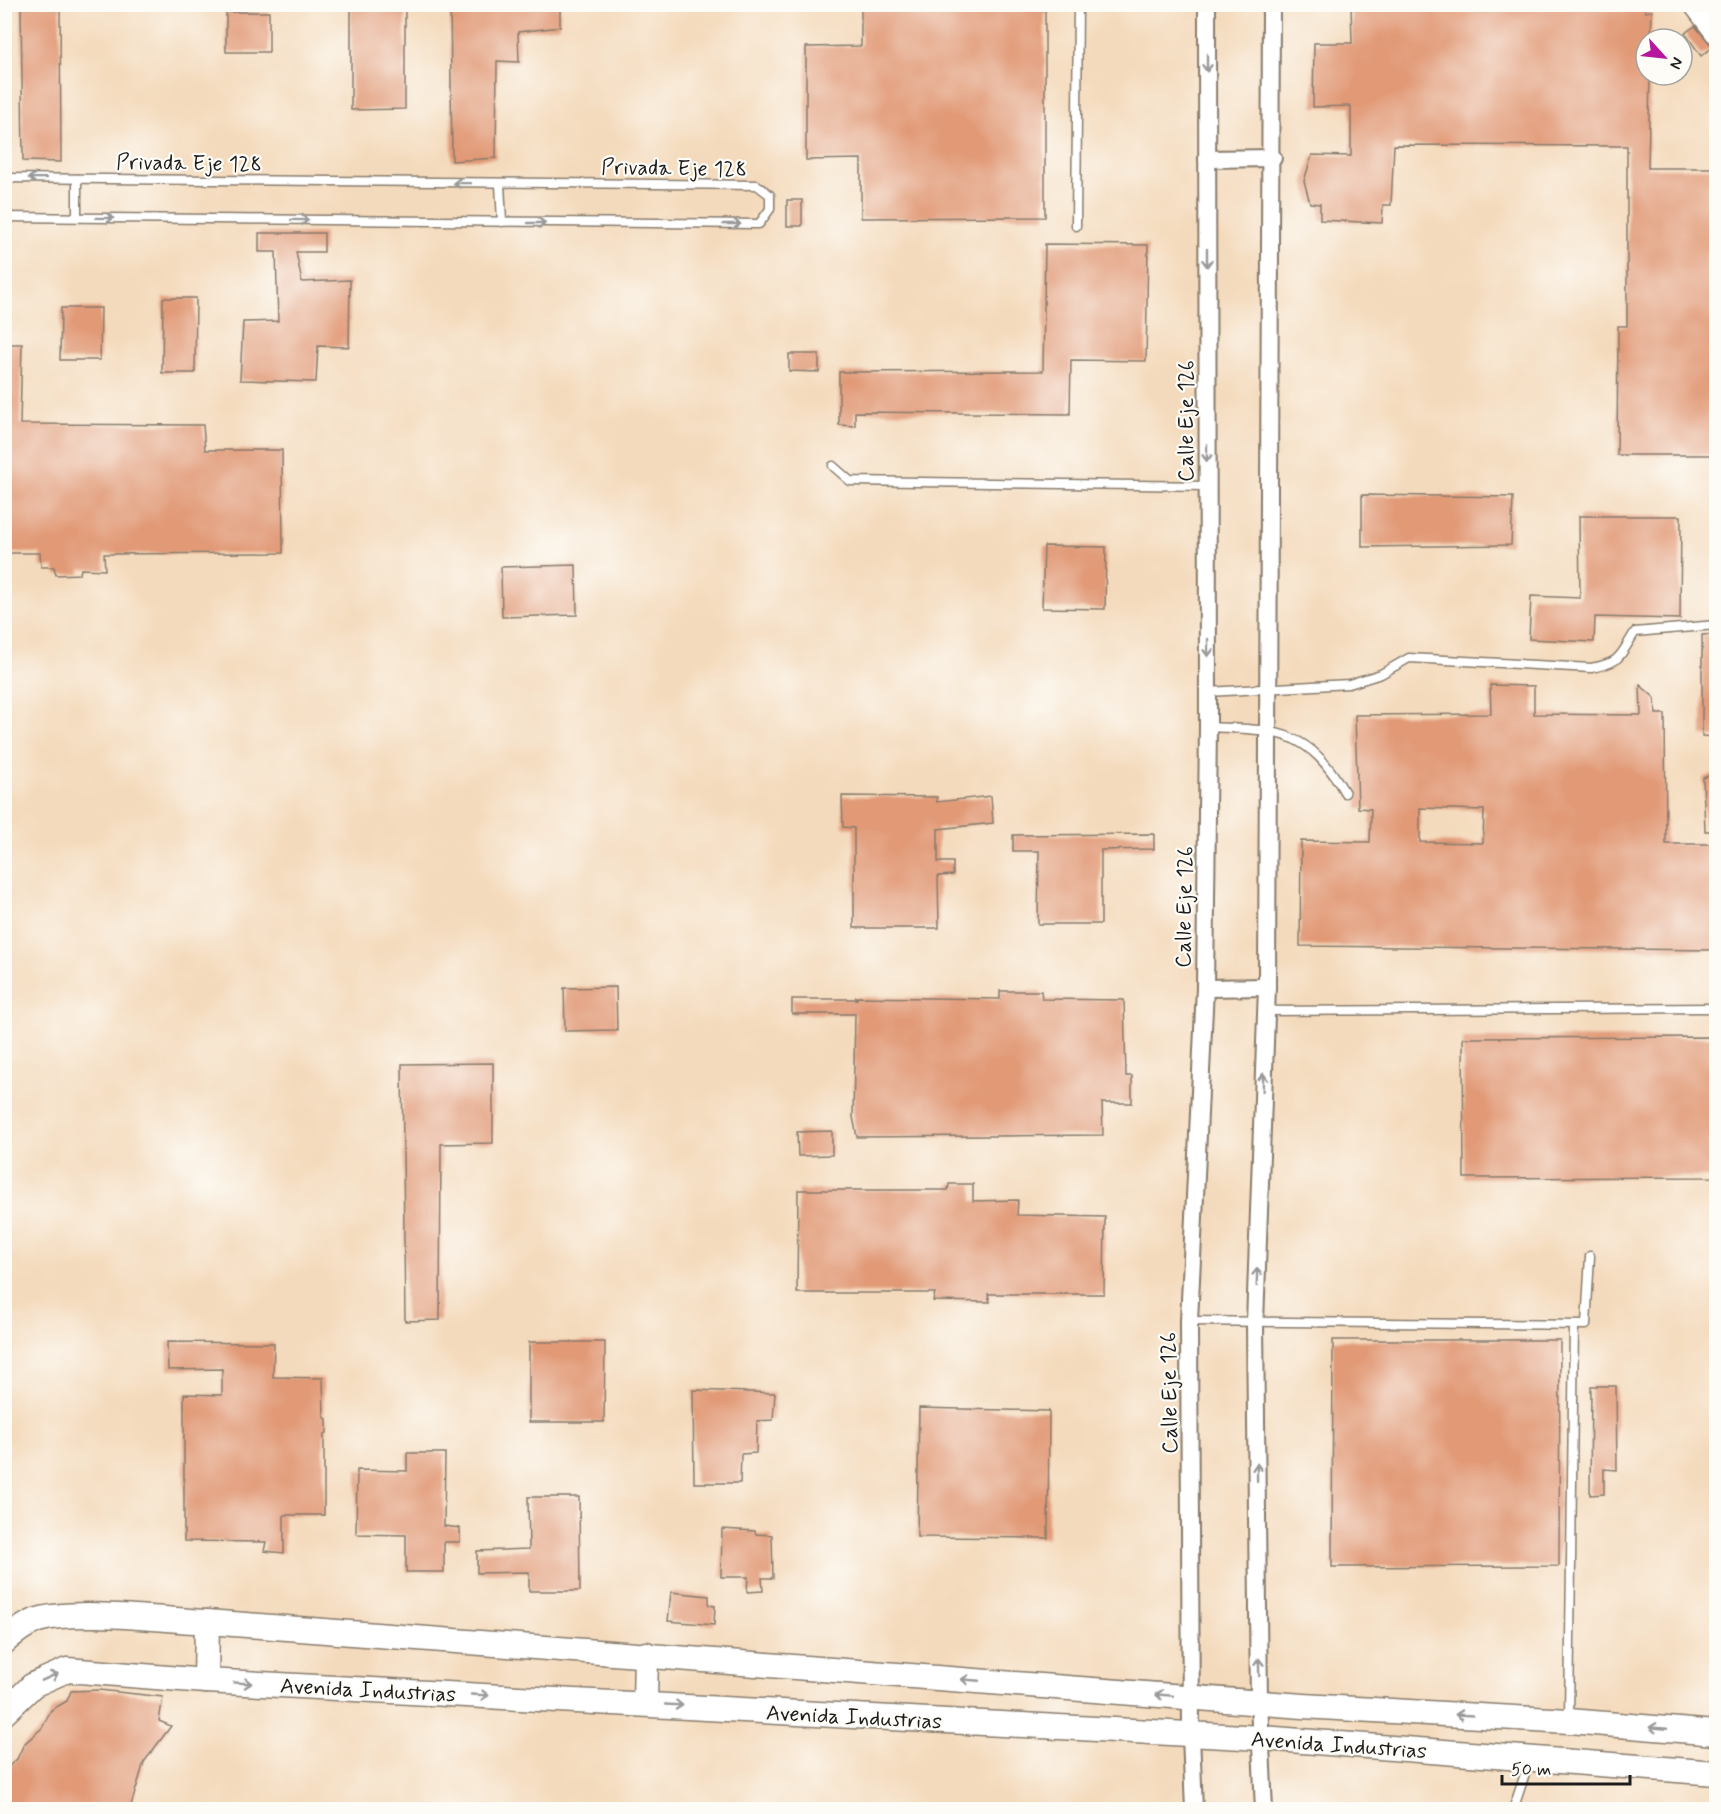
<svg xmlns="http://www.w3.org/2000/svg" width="1721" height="1814" viewBox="0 0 1721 1814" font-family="Mynerve,sans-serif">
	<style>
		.building { fill: #e19976; fill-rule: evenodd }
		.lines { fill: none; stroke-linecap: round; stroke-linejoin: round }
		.service-casing { stroke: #887b6c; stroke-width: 11 }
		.minor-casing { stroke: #887b6c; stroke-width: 20 }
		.tertiary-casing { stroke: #887b6c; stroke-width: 24 }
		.secondary-casing { stroke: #887b6c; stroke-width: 27 }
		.service { stroke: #fff; stroke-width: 8 }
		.minor { stroke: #fff; stroke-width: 16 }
		.tertiary { stroke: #fff; stroke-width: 21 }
		.secondary { stroke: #fff; stroke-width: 24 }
		.oneway { stroke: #999 }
		.labels { text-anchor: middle; stroke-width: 4.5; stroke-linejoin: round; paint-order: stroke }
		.street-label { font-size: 22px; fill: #1c1c1c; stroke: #fdfcf7 }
	</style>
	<rect width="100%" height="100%" fill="#fdfcf7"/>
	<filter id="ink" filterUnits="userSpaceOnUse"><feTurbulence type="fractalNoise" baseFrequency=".0167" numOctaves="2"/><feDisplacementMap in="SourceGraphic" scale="12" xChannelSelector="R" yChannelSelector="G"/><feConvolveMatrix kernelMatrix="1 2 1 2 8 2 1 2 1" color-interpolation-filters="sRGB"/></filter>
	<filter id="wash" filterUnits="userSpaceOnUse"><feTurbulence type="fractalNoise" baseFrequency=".008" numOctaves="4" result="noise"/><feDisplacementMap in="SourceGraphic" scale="24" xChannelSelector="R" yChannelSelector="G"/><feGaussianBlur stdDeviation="1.35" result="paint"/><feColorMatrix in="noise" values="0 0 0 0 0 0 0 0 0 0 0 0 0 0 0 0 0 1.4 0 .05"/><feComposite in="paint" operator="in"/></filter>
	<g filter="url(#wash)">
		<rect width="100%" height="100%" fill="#f4dabc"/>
		<g id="blocks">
			<g class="building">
				<polygon points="21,4 60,4 61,162 23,161"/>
				<polygon points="351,4 405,4 405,109 351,110"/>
				<polygon points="450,4 560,4 560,27 518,32 519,62 497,61 496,158 452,161"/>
				<polygon points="861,4 1045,4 1045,217 861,218 861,159 806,160 806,47 861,46"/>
				<polygon points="1393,4 1644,4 1645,12 1652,11 1651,39 1646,39 1646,75 1650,75 1648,168 1716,168 1716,455 1617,455 1618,326 1627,326 1627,146 1394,145 1391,205 1383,205 1382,223 1320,220 1320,204 1310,203 1304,181 1312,155 1351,156 1351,106 1313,107 1314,43 1352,43 1351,6"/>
				<rect x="226" y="12" width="43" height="40"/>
				<polygon points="1695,26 1713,47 1701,56 1685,33"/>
				<rect x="787" y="200" width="15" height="26"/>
				<polygon points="259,233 324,233 324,252 296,252 302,282 350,280 349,347 318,346 316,382 240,380 243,322 278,321 276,252 259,252"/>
				<polygon points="1045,244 1148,245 1146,361 1071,360 1070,414 855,412 855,426 839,425 839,372 1043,371"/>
				<polygon points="163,298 196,298 195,373 162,373"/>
				<polygon points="61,308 101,308 100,360 60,360"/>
				<polygon points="4,344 22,344 20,424 203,425 205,450 282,450 283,553 104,554 105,570 81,569 80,574 56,575 54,567 41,567 40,553 4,553"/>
				<polygon points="789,354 819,354 819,372 789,371"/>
				<polygon points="1362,495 1513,497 1511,545 1362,547"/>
				<polygon points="1579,516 1681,516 1680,619 1595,617 1594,642 1529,639 1531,596 1580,598"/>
				<polygon points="1044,546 1106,547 1105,609 1042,608"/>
				<polygon points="576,565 577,615 502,617 501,567"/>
				<polygon points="1716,634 1716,737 1702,736 1702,635"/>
				<path d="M1490,685l44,1v28l107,1 -1,-30 15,13 1,16h9l1,130h50v106l-416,-4 1,-105 69,1 1,-33 -13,-1 -3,-93 136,-1zM1420,808l64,2 -1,33 -63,-1z"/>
				<polygon points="1716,773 1716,831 1705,831 1703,778"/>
				<polygon points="842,796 937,797 937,802 991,796 993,823 938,829 938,862 953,862 953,875 938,876 939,928 854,928 854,828 843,827"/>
				<polygon points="1154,834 1154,849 1101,850 1101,924 1038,924 1039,851 1013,851 1013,835"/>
				<polygon points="616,987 617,1030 565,1031 564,988"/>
				<polygon points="1000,991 1041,991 1042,999 1124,1000 1126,1076 1132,1076 1132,1103 1102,1103 1103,1135 857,1137 853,1117 855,1014 792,1014 792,999 857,999 856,997 1000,999"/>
				<polygon points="1716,1037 1716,1177 1464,1178 1463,1038"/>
				<polygon points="493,1063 493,1143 441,1144 440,1320 405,1321 402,1064"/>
				<polygon points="832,1131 832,1155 798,1156 797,1132"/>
				<polygon points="949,1184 973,1184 973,1201 1018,1200 1017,1215 1105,1217 1104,1294 988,1294 990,1302 933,1301 935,1293 797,1293 798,1190 948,1190"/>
				<polygon points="1333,1340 1560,1340 1559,1566 1332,1567"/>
				<polygon points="167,1342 274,1343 273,1377 323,1378 324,1417 327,1419 327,1433 324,1434 324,1515 284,1515 284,1553 264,1551 266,1542 184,1541 184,1394 222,1395 222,1369 168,1370"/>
				<polygon points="529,1342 605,1342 604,1422 529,1422"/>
				<polygon points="1591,1386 1616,1386 1617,1470 1604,1469 1604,1494 1590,1495"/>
				<polygon points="693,1390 775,1393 773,1420 757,1421 756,1453 741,1454 740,1483 694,1483"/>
				<polygon points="919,1408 1049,1411 1048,1538 917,1537"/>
				<polygon points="407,1453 445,1453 444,1526 460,1528 460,1542 444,1542 444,1572 406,1572 406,1535 356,1534 357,1470 407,1471"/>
				<polygon points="528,1497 579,1497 580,1591 529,1591 529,1572 477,1573 477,1551 529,1549"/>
				<polygon points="722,1529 755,1531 756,1534 772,1535 773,1578 762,1578 763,1591 747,1592 748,1577 721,1577"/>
				<polygon points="671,1592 709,1596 709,1605 715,1606 714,1625 668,1621"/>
				<polygon points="99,1690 163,1697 159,1721 171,1726 144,1762 130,1809 4,1809 4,1770 17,1759 24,1744 42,1728 51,1710 67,1701 71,1691"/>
			</g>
		</g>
	</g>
	<g filter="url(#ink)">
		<use href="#blocks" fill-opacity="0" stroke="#887b6c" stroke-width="1.5"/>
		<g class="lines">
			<defs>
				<g id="service">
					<polyline points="4,178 757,185 770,195 770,209 759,224 4,217"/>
					<polyline points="77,179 77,217"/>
					<polyline points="500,184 502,222"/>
					<polyline points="1076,226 1078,4"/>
					<polyline points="833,466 850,481 1207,486"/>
					<path d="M1208,692l141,-8 32,-10 28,-16 182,10c31,-6 28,-11 44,-36l81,-7"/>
					<path d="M1208,727c68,3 100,1 137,66"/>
					<polyline points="1266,1011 1716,1008"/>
					<polyline points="1189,1321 1586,1325 1590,1256"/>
					<polyline points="1569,1718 1574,1325"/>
					<polyline points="1513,1810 1529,1762"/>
				</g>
				<g id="minor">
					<polyline points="1207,159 1273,158"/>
					<polyline points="1205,988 1267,987"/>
					<polyline points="1194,1810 1191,1735 1189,1321 1205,988 1208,727 1207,4"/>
					<polyline points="1264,1810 1259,1703 1255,1323 1267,987 1271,4"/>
				</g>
				<polyline id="tertiary" points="1694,4 1716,33"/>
				<g id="secondary">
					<path d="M4,1642c9,-8 19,-16 31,-21 35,-13 131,-1 172,1l1096,84 266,15 147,12"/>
					<polyline points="206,1681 207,1622"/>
					<polyline points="645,1704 646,1654"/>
					<polyline points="4,1713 33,1685 67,1670 206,1681 1262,1738 1716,1773"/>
				</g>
			</defs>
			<use href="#service" class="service-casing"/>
			<use href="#minor" class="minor-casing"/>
			<use href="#tertiary" class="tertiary-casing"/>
			<use href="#secondary" class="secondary-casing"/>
			<use href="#service" class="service"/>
			<use href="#minor" class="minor"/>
			<use href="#tertiary" class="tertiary"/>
			<use href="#secondary" class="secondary"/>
		</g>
		<defs><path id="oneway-shaft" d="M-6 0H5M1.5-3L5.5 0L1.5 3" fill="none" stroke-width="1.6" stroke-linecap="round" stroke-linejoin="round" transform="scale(1.5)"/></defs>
		<g class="oneway">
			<use href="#oneway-shaft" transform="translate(1207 63) rotate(90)"/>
			<use href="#oneway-shaft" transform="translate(37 178) rotate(-179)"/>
			<use href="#oneway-shaft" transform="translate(462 183) rotate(-179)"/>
			<use href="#oneway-shaft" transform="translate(105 218) rotate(1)"/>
			<use href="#oneway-shaft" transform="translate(300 220) rotate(1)"/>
			<use href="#oneway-shaft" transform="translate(537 223)"/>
			<use href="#oneway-shaft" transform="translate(732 224)"/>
			<use href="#oneway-shaft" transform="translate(1207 258) rotate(90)"/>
			<use href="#oneway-shaft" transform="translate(1207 453) rotate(90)"/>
			<use href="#oneway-shaft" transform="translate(1208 648) rotate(90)"/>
			<use href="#oneway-shaft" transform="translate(1263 1082) rotate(-88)"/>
			<use href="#oneway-shaft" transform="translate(1257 1277) rotate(-88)"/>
			<use href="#oneway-shaft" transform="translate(1257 1472) rotate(-91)"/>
			<use href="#oneway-shaft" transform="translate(1259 1667) rotate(-91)"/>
			<use href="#oneway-shaft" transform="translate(50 1677) rotate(-24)"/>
			<use href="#oneway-shaft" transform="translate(970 1680) rotate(-175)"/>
			<use href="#oneway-shaft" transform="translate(243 1683) rotate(3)"/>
			<use href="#oneway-shaft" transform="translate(480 1695) rotate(3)"/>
			<use href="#oneway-shaft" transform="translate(1164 1695) rotate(-175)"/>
			<use href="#oneway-shaft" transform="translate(674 1705) rotate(3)"/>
			<use href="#oneway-shaft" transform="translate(1464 1715) rotate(-177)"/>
			<use href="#oneway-shaft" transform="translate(1658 1728) rotate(-175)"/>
		</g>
	</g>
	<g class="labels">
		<g class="street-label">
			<text transform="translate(189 162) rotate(1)" y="8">Privada Eje 128</text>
			<text transform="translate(674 167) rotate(1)" y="8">Privada Eje 128</text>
			<text transform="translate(1185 421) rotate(-90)" y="8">Calle Eje 126</text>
			<text transform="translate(1183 907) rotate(-89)" y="8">Calle Eje 126</text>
			<text transform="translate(1168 1393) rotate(-91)" y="8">Calle Eje 126</text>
			<text transform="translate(368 1689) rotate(3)" y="8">Avenida Industrias</text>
			<text transform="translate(854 1716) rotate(3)" y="8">Avenida Industrias</text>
			<text transform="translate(1339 1744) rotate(4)" y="8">Avenida Industrias</text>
		</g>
	</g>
	<rect width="1721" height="1814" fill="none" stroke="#fdfcf7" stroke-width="24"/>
	<g transform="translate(1664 57) rotate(117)"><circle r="28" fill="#fdfcf7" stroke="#a3a29f" stroke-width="1.5"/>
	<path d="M0-4.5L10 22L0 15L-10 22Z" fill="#b5179e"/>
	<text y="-9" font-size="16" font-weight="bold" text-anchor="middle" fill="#1c1c1c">N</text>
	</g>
	<path d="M1502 1775v9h128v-9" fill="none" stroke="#1c1c1c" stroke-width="3"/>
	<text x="1511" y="1775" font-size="18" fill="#1c1c1c" stroke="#fdfcf7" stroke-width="4.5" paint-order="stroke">50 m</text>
</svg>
